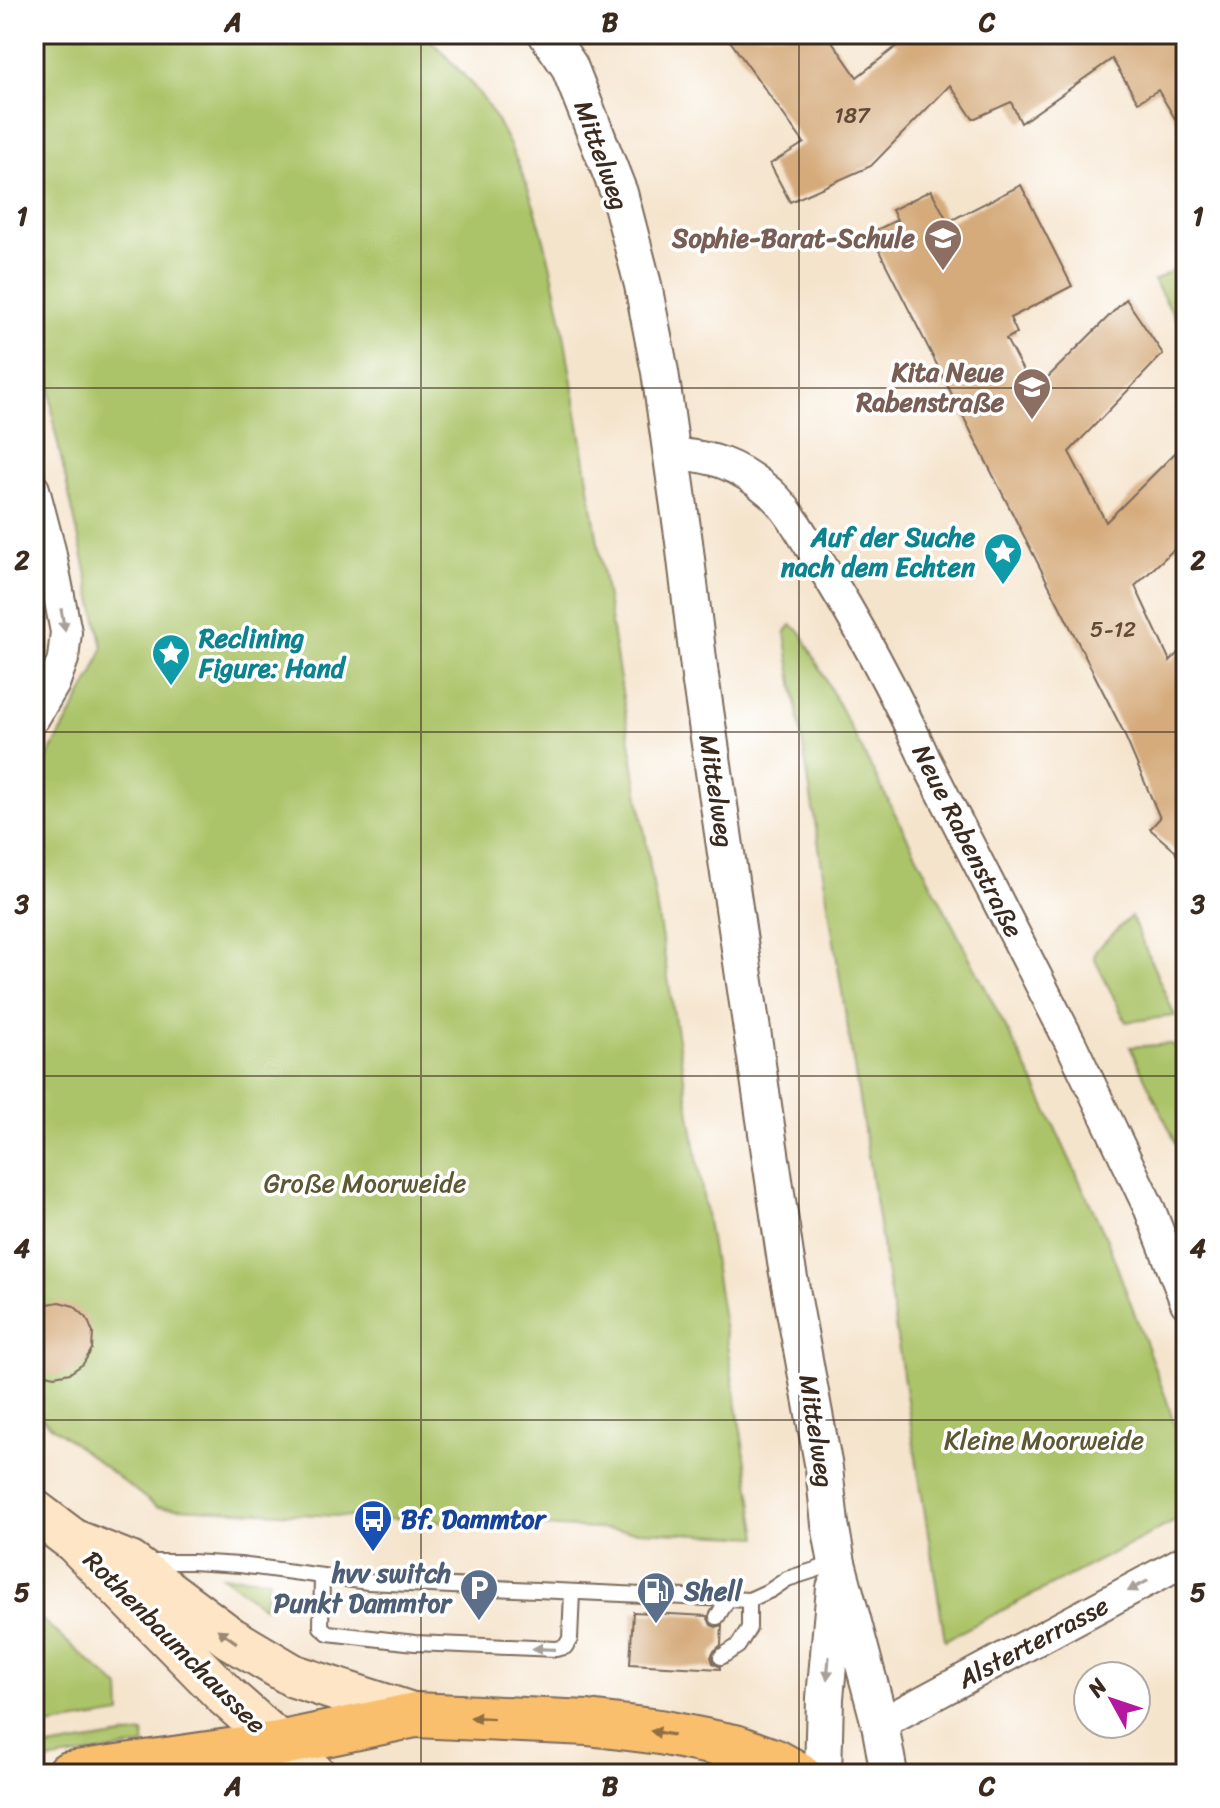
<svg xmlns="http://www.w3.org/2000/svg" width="1220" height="1808" viewBox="0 0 1220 1808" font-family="Sriracha,sans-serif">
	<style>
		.green { fill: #acc469; stroke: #747744; stroke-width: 2 }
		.building { fill: #d5ab7c }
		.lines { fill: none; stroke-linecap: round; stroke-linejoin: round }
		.service-casing { stroke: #7c6b5b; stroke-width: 18 }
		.minor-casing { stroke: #7c6b5b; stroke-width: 34 }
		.tertiary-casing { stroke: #7c6b5b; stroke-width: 40 }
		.secondary-casing { stroke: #7c6b5b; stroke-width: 46 }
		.primary-casing { stroke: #7c6b5b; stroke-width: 48 }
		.service { stroke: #fff; stroke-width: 14 }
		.minor { stroke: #fff; stroke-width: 30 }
		.tertiary { stroke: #fff; stroke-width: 36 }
		.secondary { stroke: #fde5c5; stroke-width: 42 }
		.primary { stroke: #f9bf6d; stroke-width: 44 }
		.oneway { fill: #a79f9a }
		.oneway2 { fill: #9c8872 }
		.oneway3 { fill: #906d42 }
		.grid { fill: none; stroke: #3b2a1e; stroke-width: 2; stroke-opacity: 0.55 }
		.labels { text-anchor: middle; stroke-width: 7; stroke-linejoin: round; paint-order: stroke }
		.number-label { font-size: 22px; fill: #624a36 }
		.street-label { font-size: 26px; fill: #3b2a1e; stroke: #fff }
		.education-label { font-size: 26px; font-weight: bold; fill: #785e54; stroke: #fff; text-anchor: end }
		.culture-label { font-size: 26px; font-weight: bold; fill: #0d838f; stroke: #fff; text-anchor: end }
		.park-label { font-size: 26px; fill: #5d5834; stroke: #fff }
		.transit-label { font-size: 26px; font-weight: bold; fill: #164399; stroke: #fff; text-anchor: start }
		.service-label { font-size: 26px; font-weight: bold; fill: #4e5e75; stroke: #fff; text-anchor: end }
		.neatline { fill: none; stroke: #3b2a1e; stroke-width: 3 }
		.grid-label { font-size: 26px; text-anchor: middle; font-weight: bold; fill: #3b2a1e }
	</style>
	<rect width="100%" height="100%" fill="#fff"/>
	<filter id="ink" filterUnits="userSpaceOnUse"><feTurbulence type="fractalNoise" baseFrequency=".0125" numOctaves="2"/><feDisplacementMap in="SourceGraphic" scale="16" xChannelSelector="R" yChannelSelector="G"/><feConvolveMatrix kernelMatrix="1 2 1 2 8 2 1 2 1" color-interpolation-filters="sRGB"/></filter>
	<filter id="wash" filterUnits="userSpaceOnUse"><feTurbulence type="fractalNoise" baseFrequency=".006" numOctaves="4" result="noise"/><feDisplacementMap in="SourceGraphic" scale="32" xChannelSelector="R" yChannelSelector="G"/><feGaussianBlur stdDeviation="1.8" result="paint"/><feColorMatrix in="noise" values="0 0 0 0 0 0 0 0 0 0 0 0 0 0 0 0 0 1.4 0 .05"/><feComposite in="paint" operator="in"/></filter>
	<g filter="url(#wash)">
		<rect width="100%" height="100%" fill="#f5e4cc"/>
		<g class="green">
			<path d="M34,34h391c19,21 46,46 61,69 63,96 75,218 94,328l178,1106 -601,-30 -123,-94v-630l59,-109 10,-26 -49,-222 -20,-200z"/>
			<polygon points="1186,262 1186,336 1154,281"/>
			<polygon points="791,625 801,632 1033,1080 1107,1240 1166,1398 1186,1459 1186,1513 1183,1517 945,1640 785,633"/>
			<polygon points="1131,916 1175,1016 1126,1022 1094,958 1096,950"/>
			<polygon points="1171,1044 1186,1057 1186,1164 1130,1047"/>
			<polygon points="222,1576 269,1579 264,1607"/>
			<polygon points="34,1613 120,1688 121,1714 34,1728"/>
			<polygon points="143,1733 145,1745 34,1763 34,1750"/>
		</g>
		<g id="blocks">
			<g class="building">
				<polygon points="725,34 827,34 857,77 897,46 888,34 1186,34 1186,137 1158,90 1138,102 1112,59 1021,123 1011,102 973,119 950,85 871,166 790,202 770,164 804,143"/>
				<polygon points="1021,185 1072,286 1010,318 1017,333 1006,339 1034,391 1126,299 1163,354 1069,452 1106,522 1186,442 1186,538 1135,586 1170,661 1186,645 1186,877 1175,851 1150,829 1160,818 1122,729 870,233 897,220 892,210 931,190 948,222"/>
				<polygon points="59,1302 74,1306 87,1318 93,1333 92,1349 83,1364 70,1373 54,1376 34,1370 34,1310 42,1305"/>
				<polygon points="633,1612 707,1616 711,1625 716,1627 722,1625 721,1645 713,1652 711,1657 713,1663 720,1667 720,1669 630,1664"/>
			</g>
		</g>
	</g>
	<g filter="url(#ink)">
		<use href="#blocks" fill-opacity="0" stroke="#7c6b5b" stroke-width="2"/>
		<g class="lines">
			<defs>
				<g id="service">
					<polyline points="147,1562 191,1562 240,1565 368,1582 749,1600 771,1590 787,1579 837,1563"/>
					<polyline points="322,1577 321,1627 328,1633 415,1643 556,1649 565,1647 570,1639 572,1592"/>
					<polyline points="717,1617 728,1599"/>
					<polyline points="721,1657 738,1646 749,1628 749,1600"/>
					<polyline points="315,1770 345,1774"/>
					<polyline points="231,1774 295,1770"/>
				</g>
				<g id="minor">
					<path d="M671,453c43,4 66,11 100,40 19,18 32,43 46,65 40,64 77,132 108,201l146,285 79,166 36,93"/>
					<polyline points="34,489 50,550 66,632 63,659 54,684 34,718"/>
					<polyline points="880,1724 1186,1560"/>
				</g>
				<g id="tertiary">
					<polyline points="547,34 569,66 619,193 643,285 660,372 684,542 700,676 786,1262 824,1468 830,1524 837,1563 880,1724 889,1774"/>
					<polyline points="823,1774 825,1698 835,1588"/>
				</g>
				<g id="secondary">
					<polyline points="34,1511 74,1541 226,1696 314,1774"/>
					<polyline points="74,1541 130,1563 230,1638 294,1676 415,1715"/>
				</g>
				<polyline id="primary" points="69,1774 278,1744 415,1715 588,1723 660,1732 735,1747 776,1762 798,1774"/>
			</defs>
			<use href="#service" class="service-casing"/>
			<use href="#minor" class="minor-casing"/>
			<use href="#tertiary" class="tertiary-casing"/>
			<use href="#secondary" class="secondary-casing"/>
			<use href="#primary" class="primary-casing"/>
			<use href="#service" class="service"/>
			<use href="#minor" class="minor"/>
			<use href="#tertiary" class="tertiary"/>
			<use href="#secondary" class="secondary"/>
			<use href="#primary" class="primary"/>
		</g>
		<defs><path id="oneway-solid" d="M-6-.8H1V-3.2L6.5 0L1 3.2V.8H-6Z" transform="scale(2)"/></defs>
		<g class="oneway">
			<use href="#oneway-solid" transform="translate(63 620) rotate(80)"/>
			<use href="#oneway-solid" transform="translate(1138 1586) rotate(152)"/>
			<use href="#oneway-solid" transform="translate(544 1649) rotate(-178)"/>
			<use href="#oneway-solid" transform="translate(828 1668) rotate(95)"/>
		</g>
		<use class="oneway2" href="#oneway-solid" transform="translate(227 1636) rotate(-145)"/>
		<g class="oneway3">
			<use href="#oneway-solid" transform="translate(482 1718) rotate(-177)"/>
			<use href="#oneway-solid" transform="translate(662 1733) rotate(-170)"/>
		</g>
	</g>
	<path class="grid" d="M421,34v1740M799,34v1740M34,388h1152M34,732h1152M34,1076h1152M34,1420h1152"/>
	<defs>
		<symbol id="school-pin" viewBox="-11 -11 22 30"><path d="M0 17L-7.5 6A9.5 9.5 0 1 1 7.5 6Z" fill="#8d6e63" stroke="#fff"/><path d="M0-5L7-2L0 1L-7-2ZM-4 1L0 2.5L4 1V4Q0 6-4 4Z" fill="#fff"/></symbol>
		<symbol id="sight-pin" viewBox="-11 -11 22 30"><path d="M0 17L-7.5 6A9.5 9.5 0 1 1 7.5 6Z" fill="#0f9aa8" stroke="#fff"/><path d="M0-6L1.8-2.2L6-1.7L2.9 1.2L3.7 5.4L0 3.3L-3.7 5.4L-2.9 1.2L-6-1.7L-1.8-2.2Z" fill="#fff"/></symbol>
		<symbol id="bus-pin" viewBox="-11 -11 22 30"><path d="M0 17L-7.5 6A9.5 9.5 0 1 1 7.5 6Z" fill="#1a4fb4" stroke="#fff"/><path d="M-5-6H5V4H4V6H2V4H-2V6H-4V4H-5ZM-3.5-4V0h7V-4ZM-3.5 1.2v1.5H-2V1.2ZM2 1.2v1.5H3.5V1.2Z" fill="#fff"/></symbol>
		<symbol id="parking-pin" viewBox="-11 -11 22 30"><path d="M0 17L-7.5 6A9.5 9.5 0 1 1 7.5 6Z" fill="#5c6f8a" stroke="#fff"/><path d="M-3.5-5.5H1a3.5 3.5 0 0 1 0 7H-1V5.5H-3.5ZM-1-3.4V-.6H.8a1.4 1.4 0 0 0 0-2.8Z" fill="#fff"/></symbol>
		<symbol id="fuel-pin" viewBox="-11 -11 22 30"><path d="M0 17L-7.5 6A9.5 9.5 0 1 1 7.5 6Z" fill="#5c6f8a" stroke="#fff"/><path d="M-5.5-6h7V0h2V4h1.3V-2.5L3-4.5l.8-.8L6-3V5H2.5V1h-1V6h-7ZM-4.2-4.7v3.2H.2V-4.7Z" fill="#fff"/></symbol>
	</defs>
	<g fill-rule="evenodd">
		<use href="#school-pin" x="921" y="216" width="44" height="60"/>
		<use href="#school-pin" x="1010" y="365" width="44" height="60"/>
		<use href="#sight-pin" x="981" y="530" width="44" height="60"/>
		<use href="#sight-pin" x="149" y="631" width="44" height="60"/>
		<use href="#bus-pin" x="351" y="1497" width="44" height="60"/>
		<use href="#parking-pin" x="457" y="1566" width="44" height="60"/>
		<use href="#fuel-pin" x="634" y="1569" width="44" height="60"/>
	</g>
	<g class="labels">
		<g class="number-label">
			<text x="852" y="123">187</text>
			<text x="1113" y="637">5-12</text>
		</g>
		<g class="street-label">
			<text transform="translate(602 155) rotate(70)" y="9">Mittelweg</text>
			<text transform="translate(717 791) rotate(81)" y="9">Mittelweg</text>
			<text transform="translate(968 841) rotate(63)" y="9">Neue Rabenstraße</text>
			<text transform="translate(817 1431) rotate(81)" y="9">Mittelweg</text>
			<text transform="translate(175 1642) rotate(45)" y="9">Rothenbaumchaussee</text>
			<text transform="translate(1033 1642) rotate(-28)" y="9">Alsterterrasse</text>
		</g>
		<g class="education-label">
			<text x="915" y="247">Sophie-Barat-Schule</text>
			<text x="1004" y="381">Kita Neue<tspan x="1004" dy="30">Rabenstraße</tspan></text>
		</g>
		<g class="culture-label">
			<text x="975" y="546">Auf der Suche<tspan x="975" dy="30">nach dem Echten</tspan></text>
			<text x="199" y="647" text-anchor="start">Reclining<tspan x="199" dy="30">Figure: Hand</tspan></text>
		</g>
		<g class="park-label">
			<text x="365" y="1192">Große Moorweide</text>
			<text x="1044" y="1449">Kleine Moorweide</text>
		</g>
		<g class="transit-label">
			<text x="401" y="1528">Bf. Dammtor</text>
		</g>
		<g class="service-label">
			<text x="451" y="1582">hvv switch<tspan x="451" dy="30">Punkt Dammtor</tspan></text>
			<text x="684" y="1600" text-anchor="start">Shell</text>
		</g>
	</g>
	<rect width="1220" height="1808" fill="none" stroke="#fff" stroke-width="88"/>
	<g transform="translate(1112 1700) rotate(310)"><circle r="38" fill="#ffffff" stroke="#b1aaa5" stroke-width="2"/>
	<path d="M0-6L14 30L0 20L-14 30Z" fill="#b5179e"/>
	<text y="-12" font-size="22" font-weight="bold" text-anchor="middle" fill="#3b2a1e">N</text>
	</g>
	<rect x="44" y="44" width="1132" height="1720" class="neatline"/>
	<g class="grid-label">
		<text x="233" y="31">A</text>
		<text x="610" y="31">B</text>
		<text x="987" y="31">C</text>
		<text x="22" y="225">1</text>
		<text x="1198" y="225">1</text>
		<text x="22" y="569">2</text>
		<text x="1198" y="569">2</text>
		<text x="22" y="913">3</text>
		<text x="1198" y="913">3</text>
		<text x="22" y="1257">4</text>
		<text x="1198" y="1257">4</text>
		<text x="22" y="1601">5</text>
		<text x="1198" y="1601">5</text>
		<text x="233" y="1795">A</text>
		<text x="610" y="1795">B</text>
		<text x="987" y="1795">C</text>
	</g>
</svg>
